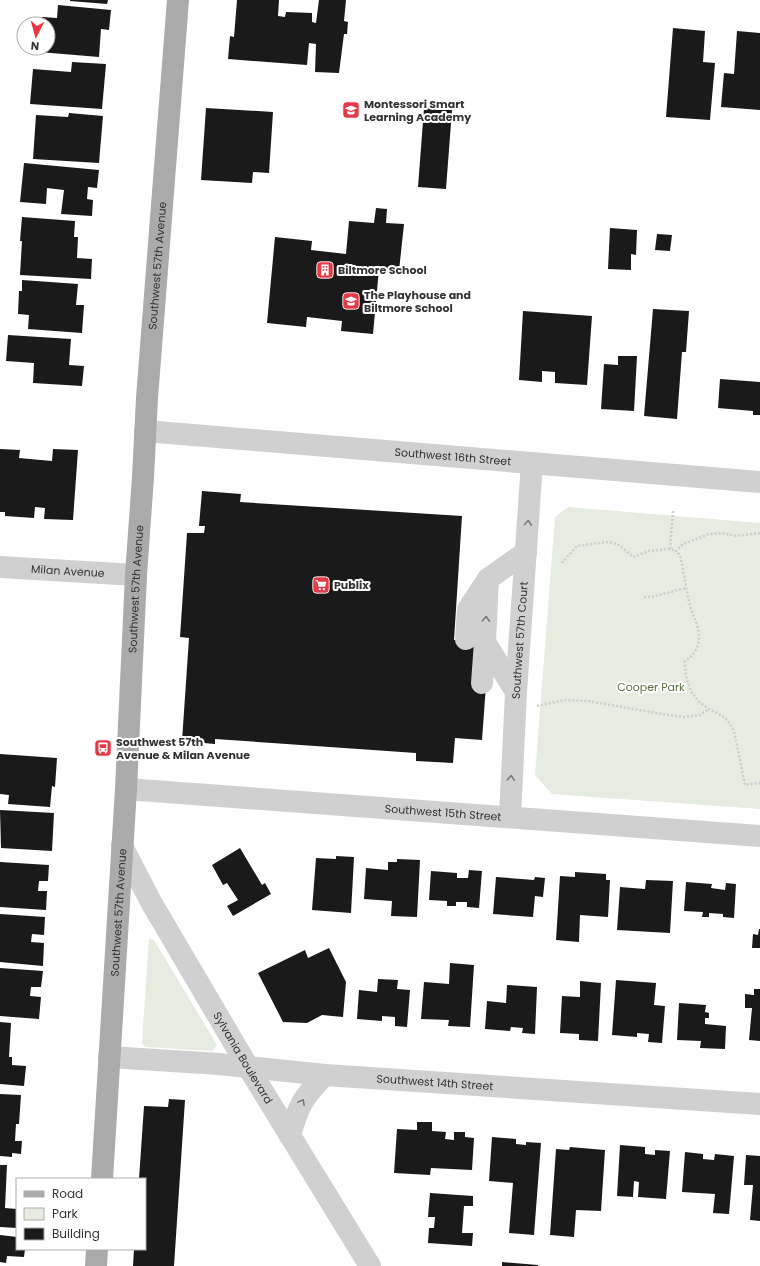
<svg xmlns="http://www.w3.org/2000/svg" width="760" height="1266" viewBox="0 0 760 1266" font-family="Poppins,sans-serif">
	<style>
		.green { fill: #e6ecdf }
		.building { fill: #1a1a1a }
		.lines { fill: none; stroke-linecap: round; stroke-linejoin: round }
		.path { stroke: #cdcdcd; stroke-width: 2.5; stroke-dasharray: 2 2; stroke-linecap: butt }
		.minor { stroke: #d0d0d0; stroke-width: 22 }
		.major { stroke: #ababab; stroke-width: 22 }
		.oneway { stroke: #7a7a7a }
		.labels { text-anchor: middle; stroke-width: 4; stroke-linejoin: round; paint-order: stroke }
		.poi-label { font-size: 11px; font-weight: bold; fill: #333; stroke: #fff; text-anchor: start }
		.street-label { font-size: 11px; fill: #333; stroke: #fff }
		.park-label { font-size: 11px; fill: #56703f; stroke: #fff }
	</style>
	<rect width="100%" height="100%" fill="#fff"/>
	<g class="green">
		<polygon points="568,507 760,523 760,809 552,794 535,775 555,517"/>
		<polygon points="149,939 154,940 217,1045 213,1051 145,1047 142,1043"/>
	</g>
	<g class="building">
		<polygon points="70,0 108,0 107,4 70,1"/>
		<polygon points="237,0 279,0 278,16 285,17 286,12 312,13 312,22 316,23 319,0 346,0 344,21 348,22 347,34 344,34 339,73 315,72 316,44 309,43 307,65 228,59 230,36 234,37"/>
		<polygon points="58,5 111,10 109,30 101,29 99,57 39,52 40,48 48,48 48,24 42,24 42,17 57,18"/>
		<polygon points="673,28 705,31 703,62 715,63 710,120 666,117"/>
		<polygon points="737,31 760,33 760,110 721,107 724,73 734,74"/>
		<polygon points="72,62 106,64 102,109 30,104 33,69 71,72"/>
		<polygon points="206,108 273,112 269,173 253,172 252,183 201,180"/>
		<polygon points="424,108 452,110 446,189 418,187"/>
		<polygon points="69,113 103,116 99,163 33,159 36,115 68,117"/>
		<polygon points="24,163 99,170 97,188 88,187 87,199 93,200 92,216 61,214 64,190 47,188 46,204 20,202"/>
		<polygon points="376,208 387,209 386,223 404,224 399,271 379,269 373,334 341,331 342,321 307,317 306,327 267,323 275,237 312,241 311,250 346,254 349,221 374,223"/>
		<polygon points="22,217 75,221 74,237 78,237 77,258 92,259 91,279 20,275 22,241 20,241"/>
		<polygon points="610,228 637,230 636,255 631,254 631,270 608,269"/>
		<polygon points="657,234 672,235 670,251 655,250"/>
		<polygon points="22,280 78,284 76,305 84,305 82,333 28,329 29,315 18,314 19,291 22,291"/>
		<polygon points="653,309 689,311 686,352 682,352 677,419 644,416"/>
		<polygon points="523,311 592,316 587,385 555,383 555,372 542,371 542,382 519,380"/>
		<polygon points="8,335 71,339 69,365 84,366 82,386 33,383 34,363 6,361"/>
		<polygon points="618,356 637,356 634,411 601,409 604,364 618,365"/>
		<polygon points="720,379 760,382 760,415 753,415 753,411 718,408"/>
		<polygon points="0,449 20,450 19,458 52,461 53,449 78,450 73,520 44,519 45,508 35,507 34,518 5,516 5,512 0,512"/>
		<polygon points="202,491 241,494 240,502 462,516 454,640 479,642 486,685 482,740 455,738 453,763 416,761 416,753 215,739 215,744 182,741 189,638 180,637 187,533 204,533 205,526 199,526"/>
		<polygon points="0,754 57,758 55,787 52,786 50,807 8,804 9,795 0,794"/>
		<polygon points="0,810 54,813 52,851 1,848"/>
		<polygon points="240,848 262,885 265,883 271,894 233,916 227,906 238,900 227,883 223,885 212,865"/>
		<polygon points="336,856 354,857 351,913 312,910 316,858 336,859"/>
		<polygon points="397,859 420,860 417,917 391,916 392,901 364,899 366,868 388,870 388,862 397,862"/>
		<polygon points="0,862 49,865 48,881 39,881 38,891 47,891 46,910 0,907"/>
		<polygon points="469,870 482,871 479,908 467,907 467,902 456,902 456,906 447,906 447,901 429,900 431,871 457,873 457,878 468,878"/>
		<polygon points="575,872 606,874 606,880 610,880 608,917 580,915 579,942 556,940 560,876 575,877"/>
		<polygon points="496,877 534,880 535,877 545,878 543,897 535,896 533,917 493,914"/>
		<polygon points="646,880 673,881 670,933 617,930 620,887 645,889"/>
		<polygon points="686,882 712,884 711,888 725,890 726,883 736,884 734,918 723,917 723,914 709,913 709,917 702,917 703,912 684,911"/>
		<polygon points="0,914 45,917 44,935 32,934 31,942 44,943 43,966 0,962"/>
		<polygon points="759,929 760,929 760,948 752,948 753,934 758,935"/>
		<polygon points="329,948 346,982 343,1017 322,1015 307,1023 283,1022 258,973 305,950 308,958"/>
		<polygon points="450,963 474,965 470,1027 448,1026 449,1020 421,1019 424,982 449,984"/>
		<polygon points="0,968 43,971 41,987 31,987 30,996 41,997 39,1019 0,1016"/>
		<polygon points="378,979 398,980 397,989 410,990 407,1027 395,1026 395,1017 382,1016 382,1021 357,1019 359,990 377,992"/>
		<polygon points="616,980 656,983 654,1005 665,1006 662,1043 648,1042 649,1034 637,1033 637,1037 612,1035"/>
		<polygon points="580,981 601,983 598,1041 579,1040 579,1034 560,1033 562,996 580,997"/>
		<polygon points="507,985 537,987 535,1034 522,1033 523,1028 511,1027 510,1031 485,1029 487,1001 506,1003"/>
		<polygon points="754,989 760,989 760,1041 749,1040 752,1008 745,1008 745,994 754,995"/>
		<polygon points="679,1003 706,1005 705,1012 709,1013 709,1018 705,1018 705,1024 726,1026 725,1049 700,1048 701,1041 677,1040"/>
		<polygon points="0,1022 11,1023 9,1057 12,1057 12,1065 26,1066 24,1086 0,1084"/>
		<polygon points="0,1094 21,1095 19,1124 16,1124 15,1141 22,1141 21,1154 12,1153 12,1157 0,1156"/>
		<polygon points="169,1099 185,1100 174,1266 133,1266 134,1249 145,1249 145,1179 139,1179 144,1106 168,1107"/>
		<polygon points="417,1122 432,1122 432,1131 446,1132 445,1139 454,1140 454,1132 465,1132 465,1137 474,1138 472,1170 431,1168 430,1175 394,1173 397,1129 417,1130"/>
		<polygon points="492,1137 516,1139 516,1144 526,1145 526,1142 541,1143 534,1235 509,1233 513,1183 489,1181"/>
		<polygon points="620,1145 645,1147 645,1154 655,1155 655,1150 670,1151 666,1199 638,1197 639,1182 634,1181 633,1197 617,1196"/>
		<polygon points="570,1147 605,1150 601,1211 576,1210 574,1237 550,1235 556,1149 569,1150"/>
		<polygon points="685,1152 703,1154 703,1159 714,1160 715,1154 734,1156 729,1214 713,1213 715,1194 682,1192"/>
		<polygon points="746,1155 760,1156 760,1221 750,1220 753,1185 744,1185"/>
		<polygon points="0,1165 7,1165 5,1208 17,1209 17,1228 0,1227"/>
		<polygon points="430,1193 473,1196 473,1206 464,1206 462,1233 473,1233 472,1246 428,1243 429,1228 434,1228 435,1217 428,1217"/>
		<polygon points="0,1235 17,1237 17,1249 25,1249 24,1257 7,1256 6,1263 0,1262"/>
		<polygon points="502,1262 538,1265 538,1266 502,1266"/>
	</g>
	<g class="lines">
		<g class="path">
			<polyline points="673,511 670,549 676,551"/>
			<path d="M760,533l-24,3 -13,-3 -14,1 -26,10 -7,7 4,4c4,17 6,35 10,51 3,10 9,20 9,30 0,11 -5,20 -14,25 0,20 5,37 24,48 13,7 18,8 25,22l11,54 15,-2"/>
			<polyline points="562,563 577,546 609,542 619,545 633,557 649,551 670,549"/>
			<polyline points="644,597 651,597 686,588"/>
			<polyline points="537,706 565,700 588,701 662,714 684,717 700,715 709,709"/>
		</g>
		<g class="minor">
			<path id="s1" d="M145,431l615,51"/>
			<path id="s2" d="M0,567l136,8"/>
			<polyline points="466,639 468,609 488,579"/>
			<polyline points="482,683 485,642"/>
			<polyline points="516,692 485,642 488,579 526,552"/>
			<path id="s3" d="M126,789l634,47"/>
			<path id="s4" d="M510,817l6,-125 16,-229"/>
			<path id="s5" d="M122,846l29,56 97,165 122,199"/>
			<path id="s6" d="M109,1057l110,7 106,11 435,29"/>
			<path d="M290,1136c8,-30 13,-39 35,-61"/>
		</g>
		<g class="major">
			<path id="s7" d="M102,1179l24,-390 10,-214 7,-98 4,-79 31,-398"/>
			<polyline points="96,1266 97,1249"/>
		</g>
	</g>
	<defs><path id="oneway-chevron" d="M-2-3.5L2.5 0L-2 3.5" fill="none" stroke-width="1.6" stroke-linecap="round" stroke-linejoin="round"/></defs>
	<g class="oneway">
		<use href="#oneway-chevron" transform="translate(528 523) rotate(-86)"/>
		<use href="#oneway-chevron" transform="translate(486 619) rotate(-87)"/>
		<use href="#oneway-chevron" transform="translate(511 778) rotate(-87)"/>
		<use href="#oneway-chevron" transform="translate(302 1102) rotate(-62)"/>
	</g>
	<defs>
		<symbol id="school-square" viewBox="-11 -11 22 22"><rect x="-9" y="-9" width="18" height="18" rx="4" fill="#e63946" stroke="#fff"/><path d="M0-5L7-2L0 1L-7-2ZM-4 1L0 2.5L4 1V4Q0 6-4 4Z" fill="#fff"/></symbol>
		<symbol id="building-square" viewBox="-11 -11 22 22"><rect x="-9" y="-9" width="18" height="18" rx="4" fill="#e63946" stroke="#fff"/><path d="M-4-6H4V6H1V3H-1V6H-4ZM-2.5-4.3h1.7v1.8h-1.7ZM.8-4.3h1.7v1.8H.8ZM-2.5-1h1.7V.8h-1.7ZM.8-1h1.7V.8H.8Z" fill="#fff"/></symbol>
		<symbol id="supermarket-square" viewBox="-11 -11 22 22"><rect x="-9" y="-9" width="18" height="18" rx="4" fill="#e63946" stroke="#fff"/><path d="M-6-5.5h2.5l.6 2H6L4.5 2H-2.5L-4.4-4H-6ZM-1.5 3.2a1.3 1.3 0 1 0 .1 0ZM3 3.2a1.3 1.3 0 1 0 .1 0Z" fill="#fff"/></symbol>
		<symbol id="bus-square" viewBox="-11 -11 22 22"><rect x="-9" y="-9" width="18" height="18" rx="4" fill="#e63946" stroke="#fff"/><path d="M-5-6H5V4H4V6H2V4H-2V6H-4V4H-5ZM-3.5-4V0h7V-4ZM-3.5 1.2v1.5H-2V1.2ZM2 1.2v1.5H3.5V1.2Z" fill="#fff"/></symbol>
	</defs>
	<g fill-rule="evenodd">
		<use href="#school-square" x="341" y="100" width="20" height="20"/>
		<use href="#building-square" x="315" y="260" width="20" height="20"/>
		<use href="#school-square" x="341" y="291" width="20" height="20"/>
		<use href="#supermarket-square" x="311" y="575" width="20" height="20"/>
		<use href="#bus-square" x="93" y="738" width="20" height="20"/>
	</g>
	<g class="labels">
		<g class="poi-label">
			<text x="364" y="108">Montessori Smart<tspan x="364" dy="13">Learning Academy</tspan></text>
			<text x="338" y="274">Biltmore School</text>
			<text x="364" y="299">The Playhouse and<tspan x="364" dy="13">Biltmore School</tspan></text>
			<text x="334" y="589">Publix</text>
			<text x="116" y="746">Southwest 57th<tspan x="116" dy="13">Avenue &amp; Milan Avenue</tspan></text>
		</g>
		<g class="street-label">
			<text dy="4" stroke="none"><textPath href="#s7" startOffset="915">Southwest 57th Avenue</textPath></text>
			<text dy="4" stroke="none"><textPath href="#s1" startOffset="309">Southwest 16th Street</textPath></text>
			<text dy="4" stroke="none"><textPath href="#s2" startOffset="68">Milan Avenue</textPath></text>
			<text dy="4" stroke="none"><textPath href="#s7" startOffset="591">Southwest 57th Avenue</textPath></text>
			<text dy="4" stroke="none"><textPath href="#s4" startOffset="177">Southwest 57th Court</textPath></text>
			<text dy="4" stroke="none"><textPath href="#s3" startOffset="318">Southwest 15th Street</textPath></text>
			<text dy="4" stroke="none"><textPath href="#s7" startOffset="267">Southwest 57th Avenue</textPath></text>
			<text dy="4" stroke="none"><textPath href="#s5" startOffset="244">Sylvania Boulevard</textPath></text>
			<text dy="4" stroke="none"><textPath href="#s6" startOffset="327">Southwest 14th Street</textPath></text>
		</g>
		<g class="park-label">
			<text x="651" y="691">Cooper Park</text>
		</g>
	</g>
	<rect x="16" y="1178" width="130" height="72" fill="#ffffff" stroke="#adadad"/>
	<rect x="24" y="1191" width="20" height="6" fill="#ababab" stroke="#adadad"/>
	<text x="52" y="1198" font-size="12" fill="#333333">Road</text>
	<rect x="24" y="1208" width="20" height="12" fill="#e6ecdf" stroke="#adadad"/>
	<text x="52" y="1218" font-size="12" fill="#333333">Park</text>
	<rect x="24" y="1228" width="20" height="12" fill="#1a1a1a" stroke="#adadad"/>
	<text x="52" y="1238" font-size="12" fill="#333333">Building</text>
	<g transform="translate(36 36) rotate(186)"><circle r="19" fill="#ffffff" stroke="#adadad"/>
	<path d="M0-3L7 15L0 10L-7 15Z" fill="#e63946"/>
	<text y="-6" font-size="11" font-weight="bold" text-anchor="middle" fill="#333333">N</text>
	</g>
</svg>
